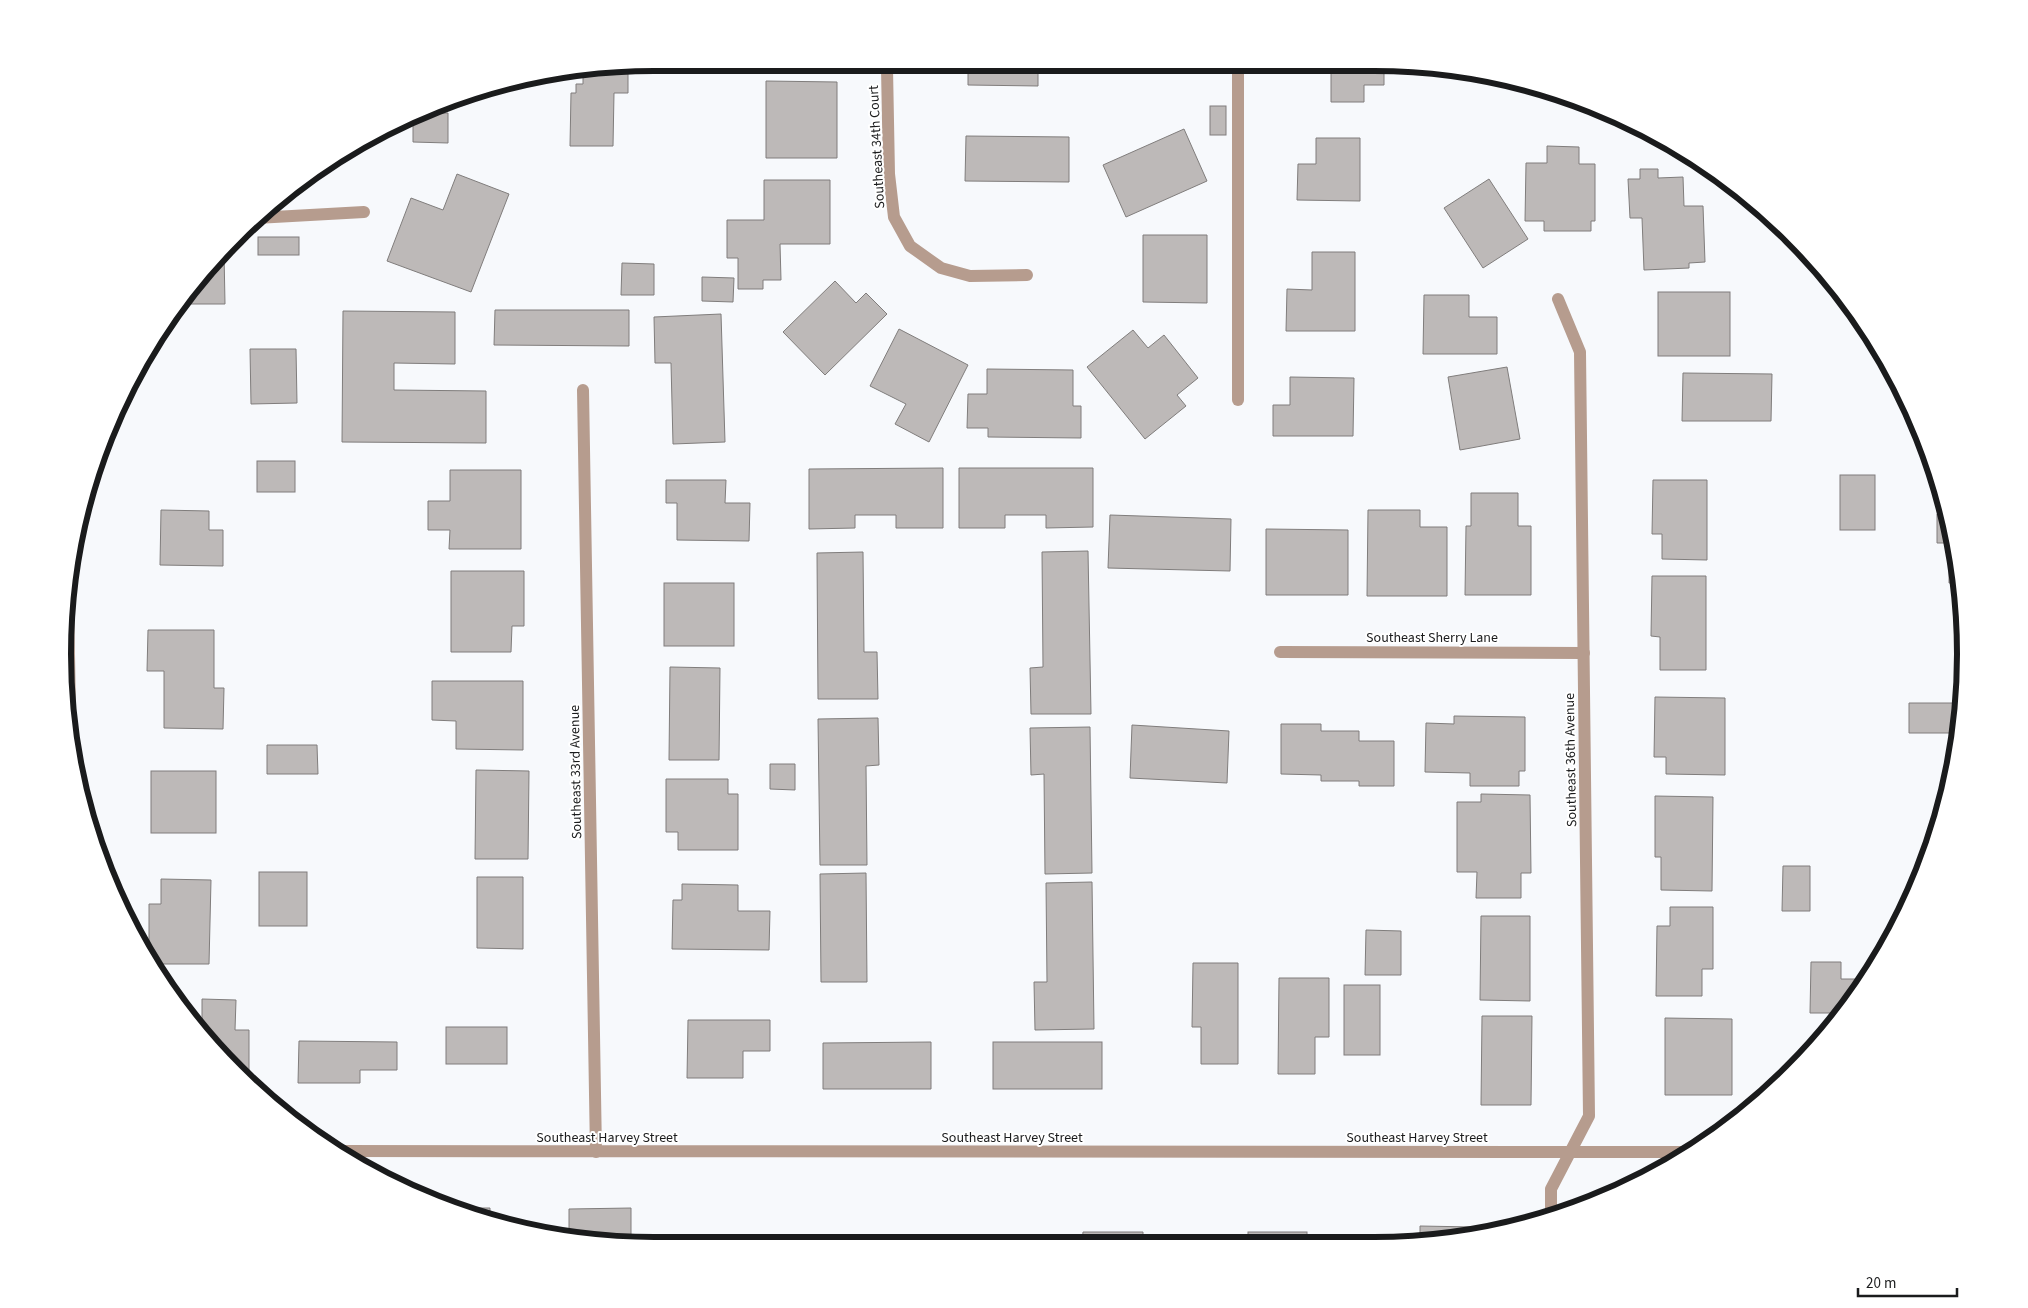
<svg xmlns="http://www.w3.org/2000/svg" width="2028" height="1308" viewBox="0 0 2028 1308" font-family="'Source Sans 3',sans-serif">
	<style>
		.building { fill: #bdb9b8; stroke: #807d7c }
		.lines { fill: none; stroke-linecap: round; stroke-linejoin: round }
		.minor { stroke: #b69c8e; stroke-width: 12 }
		.labels { text-anchor: middle; stroke-width: 4; stroke-linejoin: round; paint-order: stroke }
		.street-label { font-size: 14px; fill: #1a1b1c; stroke: #fff }
		.rim { fill: none; stroke: #1a1b1c; stroke-width: 6 }
	</style>
	<rect width="100%" height="100%" fill="#f7f9fc"/>
	<g class="building">
		<polygon points="593,68 628,68 628,93 614,93 613,146 570,146 571,93 576,93 576,84 583,84 583,72 593,72"/>
		<polygon points="968,68 1038,68 1038,86 968,85"/>
		<polygon points="1331,69 1384,69 1384,85 1364,85 1364,102 1331,102"/>
		<polygon points="766,81 837,82 837,158 766,158"/>
		<rect x="1210" y="106" width="16" height="29"/>
		<polygon points="425,113 448,113 448,143 413,142 413,123 405,123"/>
		<polygon points="1184,129 1207,181 1126,217 1103,165"/>
		<polygon points="966,136 1069,137 1069,182 965,181"/>
		<polygon points="1316,138 1360,138 1360,201 1297,200 1298,164 1316,164"/>
		<polygon points="1547,146 1579,147 1579,164 1595,164 1595,221 1591,221 1591,231 1544,231 1544,221 1525,221 1526,163 1547,163"/>
		<polygon points="1640,169 1658,169 1658,178 1683,177 1684,206 1703,206 1705,262 1689,263 1689,268 1644,270 1642,218 1630,218 1628,179 1640,179"/>
		<polygon points="457,174 509,194 471,292 387,261 411,198 443,210"/>
		<polygon points="1489,179 1528,239 1483,268 1444,208"/>
		<polygon points="764,180 830,180 830,244 780,244 781,280 763,280 763,289 738,289 738,258 727,258 727,220 764,220"/>
		<polygon points="1143,235 1207,235 1207,303 1143,302"/>
		<rect x="258" y="237" width="41" height="18"/>
		<polygon points="224,252 225,304 178,304 185,294"/>
		<polygon points="1312,252 1355,252 1355,331 1286,331 1287,289 1312,290"/>
		<polygon points="622,263 654,264 654,295 621,295"/>
		<polygon points="702,277 734,278 733,302 702,301"/>
		<polygon points="835,281 856,303 866,293 887,314 825,375 783,332"/>
		<rect x="1658" y="292" width="72" height="64"/>
		<polygon points="1424,295 1469,295 1469,317 1497,317 1497,354 1423,354"/>
		<polygon points="495,310 629,310 629,346 494,345"/>
		<polygon points="343,311 455,312 455,364 394,363 394,390 486,391 486,443 342,442"/>
		<polygon points="721,314 725,442 673,444 671,363 655,363 654,317"/>
		<polygon points="899,329 968,365 929,442 895,424 906,404 870,386"/>
		<polygon points="1133,330 1148,348 1164,335 1198,378 1177,395 1186,406 1145,439 1087,367"/>
		<polygon points="250,349 296,349 297,403 251,404"/>
		<polygon points="1507,367 1520,439 1460,450 1448,377"/>
		<polygon points="987,369 1073,370 1073,406 1081,406 1081,438 988,437 988,428 967,428 968,394 987,394"/>
		<polygon points="1683,373 1772,374 1771,421 1682,421"/>
		<polygon points="1290,377 1354,378 1353,436 1273,436 1273,405 1290,405"/>
		<rect x="257" y="461" width="38" height="31"/>
		<polygon points="943,468 943,528 896,528 896,515 855,515 855,528 809,529 809,469"/>
		<polygon points="959,468 1093,468 1093,527 1046,528 1046,515 1005,515 1005,528 959,528"/>
		<polygon points="450,470 521,470 521,549 449,549 450,530 428,530 428,501 450,501"/>
		<rect x="1840" y="475" width="35" height="55"/>
		<polygon points="666,480 726,480 725,503 750,503 749,541 677,540 677,503 666,503"/>
		<polygon points="1653,480 1707,480 1707,560 1662,559 1662,534 1652,534"/>
		<polygon points="1471,493 1518,493 1518,526 1531,526 1531,595 1465,595 1466,526 1471,526"/>
		<polygon points="161,510 209,511 209,530 223,530 223,566 160,565"/>
		<polygon points="1368,510 1420,510 1420,527 1447,527 1447,596 1367,596"/>
		<polygon points="1937,514 1947,514 1959,583 1949,583 1949,543 1937,543"/>
		<polygon points="1110,515 1231,519 1230,571 1108,568"/>
		<polygon points="1266,529 1348,530 1348,595 1266,595"/>
		<polygon points="1088,551 1091,714 1031,714 1030,668 1043,667 1042,552"/>
		<polygon points="863,552 864,652 877,652 878,699 818,699 817,553"/>
		<polygon points="451,571 524,571 524,626 512,626 511,652 451,652"/>
		<polygon points="1652,576 1706,576 1706,670 1660,670 1660,637 1651,636"/>
		<rect x="664" y="583" width="70" height="63"/>
		<polygon points="148,630 214,630 214,688 224,688 223,729 164,728 164,671 147,671"/>
		<polygon points="670,667 720,668 719,760 669,760"/>
		<polygon points="432,681 523,681 523,750 456,749 456,721 432,720"/>
		<polygon points="1655,697 1725,698 1725,775 1666,774 1666,757 1654,757"/>
		<polygon points="1909,703 1961,703 1961,728 1950,728 1950,733 1909,733"/>
		<polygon points="1454,716 1525,717 1525,771 1519,771 1519,786 1470,786 1470,773 1425,772 1426,723 1454,724"/>
		<polygon points="878,718 879,765 866,766 867,865 820,865 818,719"/>
		<polygon points="1281,724 1321,724 1321,731 1359,731 1359,741 1394,741 1394,786 1359,786 1359,781 1321,781 1321,775 1281,774"/>
		<polygon points="1132,725 1229,731 1227,783 1130,778"/>
		<polygon points="1090,727 1092,873 1045,874 1044,774 1031,775 1030,728"/>
		<polygon points="267,745 317,745 318,774 267,774"/>
		<polygon points="770,764 795,764 795,790 770,789"/>
		<polygon points="476,770 529,771 528,859 475,859"/>
		<rect x="151" y="771" width="65" height="62"/>
		<polygon points="666,779 728,779 728,794 738,794 738,850 678,850 678,832 666,832"/>
		<polygon points="1481,794 1530,795 1531,873 1521,873 1521,898 1476,898 1477,872 1457,872 1457,802 1481,802"/>
		<polygon points="1655,796 1713,797 1712,891 1661,890 1661,857 1655,857"/>
		<polygon points="1783,866 1810,866 1810,911 1782,911"/>
		<rect x="259" y="872" width="48" height="54"/>
		<polygon points="866,873 867,982 821,982 820,874"/>
		<polygon points="477,877 523,877 523,949 477,948"/>
		<polygon points="161,879 211,880 209,964 152,964 149,957 149,904 161,904"/>
		<polygon points="1092,882 1094,1029 1035,1030 1034,982 1047,982 1046,883"/>
		<polygon points="682,884 738,885 738,911 770,911 769,950 672,949 673,900 682,900"/>
		<polygon points="1670,907 1713,907 1713,969 1702,969 1702,996 1656,996 1657,926 1670,926"/>
		<polygon points="1481,916 1530,916 1530,1001 1480,1000"/>
		<polygon points="1366,930 1401,931 1401,975 1365,975"/>
		<polygon points="1811,962 1841,962 1841,979 1866,979 1841,1013 1810,1013"/>
		<polygon points="1193,963 1238,963 1238,1064 1201,1064 1201,1027 1192,1027"/>
		<polygon points="1279,978 1329,978 1329,1037 1315,1037 1315,1074 1278,1074"/>
		<rect x="1344" y="985" width="36" height="70"/>
		<polygon points="202,999 236,1000 235,1030 249,1030 249,1080 202,1028"/>
		<polygon points="1482,1016 1532,1016 1531,1105 1481,1105"/>
		<polygon points="1665,1018 1732,1019 1732,1095 1665,1095"/>
		<polygon points="688,1020 770,1020 770,1051 743,1051 743,1078 687,1078"/>
		<rect x="446" y="1027" width="61" height="37"/>
		<polygon points="299,1041 397,1042 397,1070 360,1070 360,1083 298,1083"/>
		<polygon points="931,1042 931,1089 823,1089 823,1043"/>
		<rect x="993" y="1042" width="109" height="47"/>
		<polygon points="456,1208 490,1208 490,1217"/>
		<polygon points="631,1208 631,1241 577,1240 569,1238 569,1209"/>
		<polygon points="1420,1226 1474,1227 1474,1234 1420,1243"/>
		<polygon points="1083,1232 1143,1232 1143,1243 1082,1243"/>
		<rect x="1248" y="1232" width="59" height="12"/>
		<rect x="881" y="1239" width="42" height="3"/>
	</g>
	<g class="lines">
		<g class="minor">
			<polyline points="887,68 889,174 894,217 910,246 941,268 970,276 1027,275"/>
			<polyline points="1238,68 1238,400"/>
			<polyline points="256,218 364,212"/>
			<polyline points="583,390 596,1152"/>
			<polyline points="68,599 70,710"/>
			<polyline points="1280,652 1584,653"/>
			<polyline points="337,1151 1687,1152"/>
			<polyline points="1551,1216 1551,1189 1589,1116 1580,352 1558,299"/>
		</g>
	</g>
	<g class="labels">
		<g class="street-label">
			<text transform="translate(876 147) rotate(-93)" y="5">Southeast 34th Court</text>
			<text x="1432" y="642">Southeast Sherry Lane</text>
			<text transform="translate(1570 760) rotate(-91)" y="5">Southeast 36th Avenue</text>
			<text transform="translate(575 772) rotate(-91)" y="5">Southeast 33rd Avenue</text>
			<text x="607" y="1142">Southeast Harvey Street</text>
			<text x="1012" y="1142">Southeast Harvey Street</text>
			<text x="1417" y="1142">Southeast Harvey Street</text>
		</g>
	</g>
	<path d="M0 0H2028V1308H0ZM654 71H1374A583 583 0 0 1 1957 654V654A583 583 0 0 1 1374 1237H654A583 583 0 0 1 71 654V654A583 583 0 0 1 654 71Z" fill="#fff" fill-rule="evenodd"/>
	<path class="rim" d="M654 71H1374A583 583 0 0 1 1957 654V654A583 583 0 0 1 1374 1237H654A583 583 0 0 1 71 654V654A583 583 0 0 1 654 71Z"/>
	<path d="M1858 1288v8h99v-8" fill="none" stroke="#1a1b1c" stroke-width="2.5"/>
	<text x="1866" y="1288" font-size="15" fill="#1a1b1c" stroke="#ffffff" stroke-width="4" paint-order="stroke">20 m</text>
</svg>
